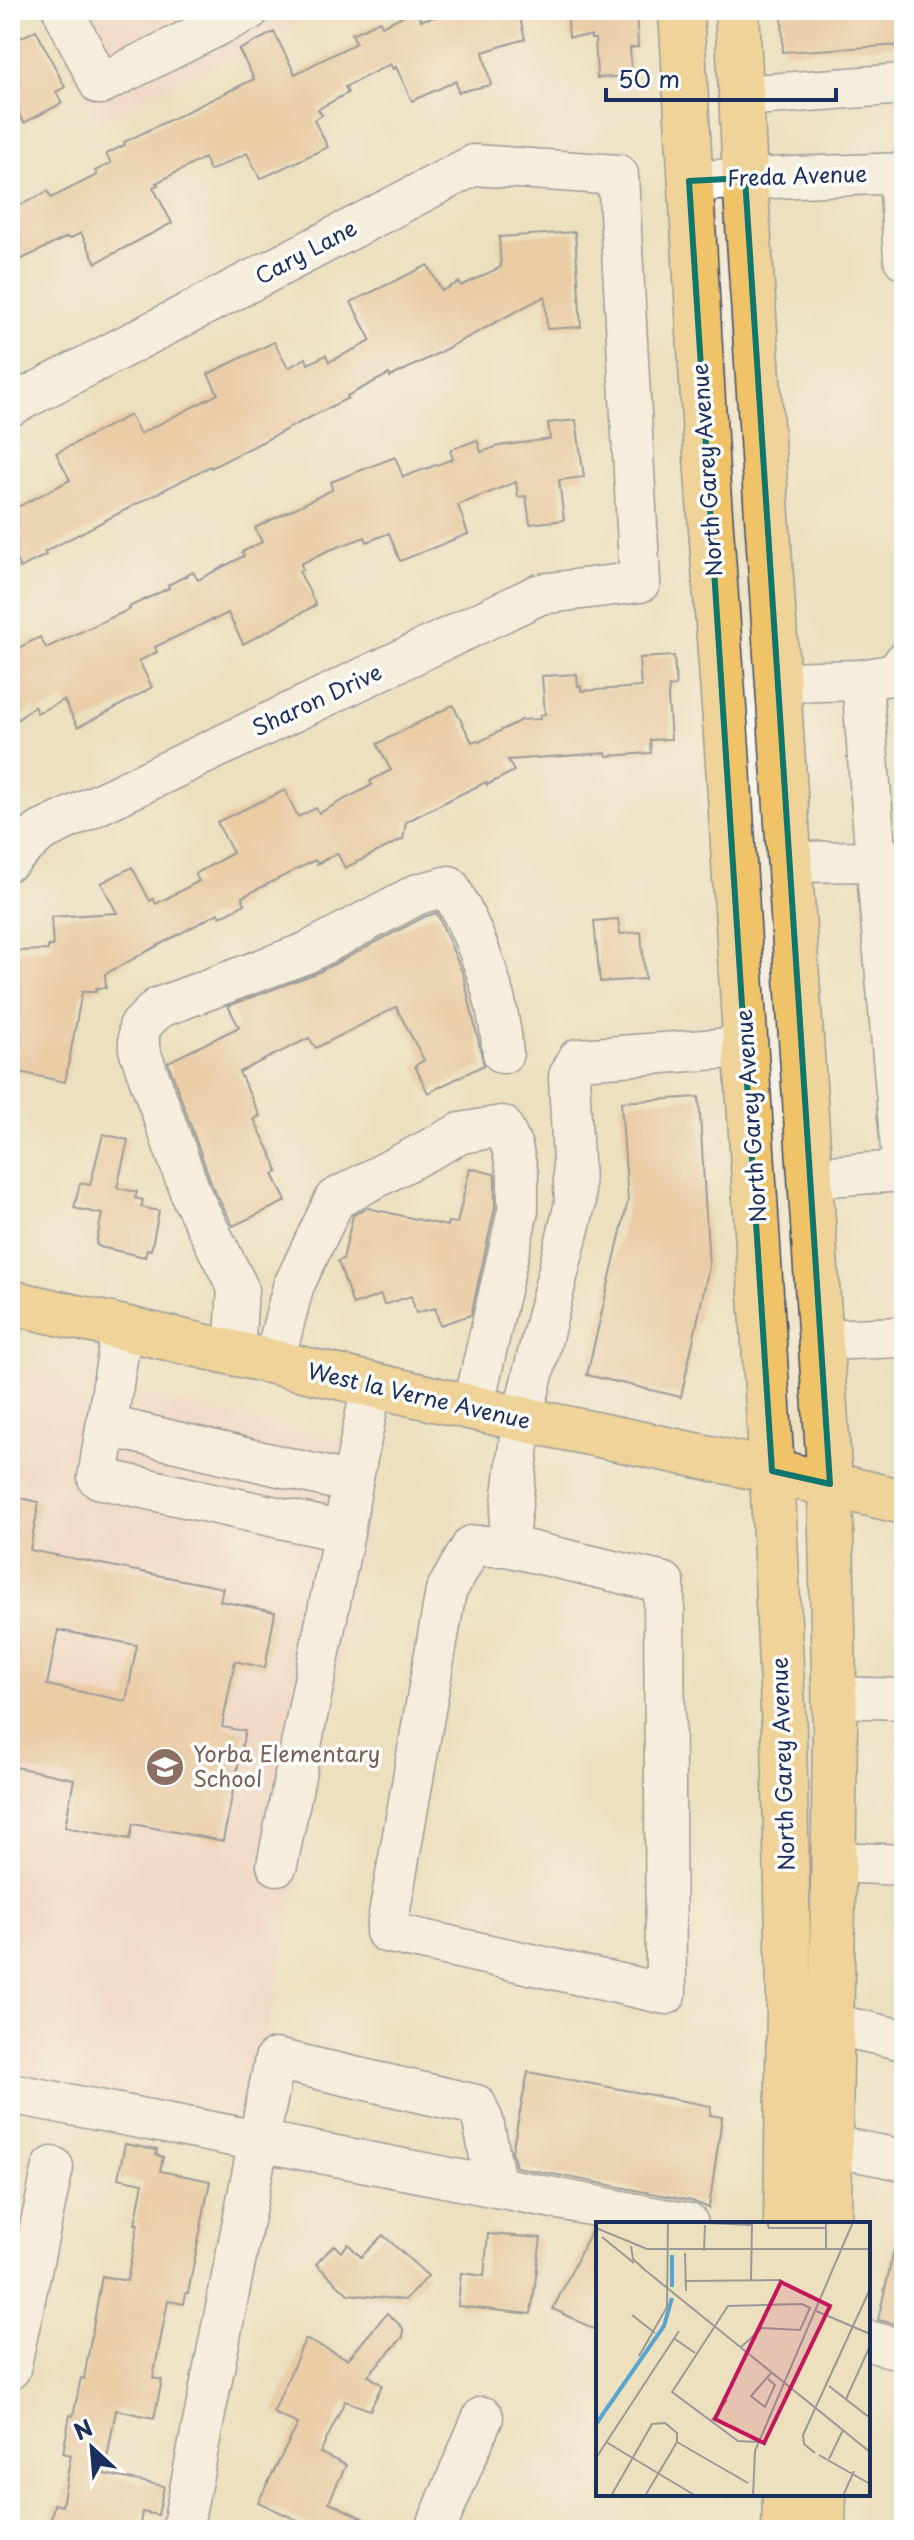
<svg xmlns="http://www.w3.org/2000/svg" width="914" height="2540" viewBox="0 0 914 2540" font-family="'Playpen Sans',sans-serif">
	<style>
		.built { fill: #f7d0cc }
		.building { fill: #e6b385; fill-rule: evenodd }
		.lines { fill: none; stroke-linecap: round; stroke-linejoin: round }
		.minor-casing { stroke: #3a4a6d; stroke-width: 43 }
		.major-casing { stroke: #3a4a6d; stroke-width: 47 }
		.minor { stroke: #fff; stroke-width: 40 }
		.major { stroke: #f1c369; stroke-width: 44 }
		.marked { fill: none; stroke: #0f766e; stroke-width: 6; stroke-linejoin: round }
		.labels { text-anchor: middle; stroke-width: 7; stroke-linejoin: round; paint-order: stroke }
		.street-label { font-size: 22px; fill: #1b2f5e; stroke: #fff }
		.education-label { font-size: 22px; fill: #785e54; stroke: #fff; text-anchor: start }
		.inset-river { fill: none; stroke: #58a5d1; stroke-width: 4 }
		.inset-road { fill: none; stroke: #999998; stroke-width: 2 }
		.view { fill: #c2185b; fill-opacity: 0.15; stroke: #c2185b; stroke-width: 4 }
		.inset-edge { fill: none; stroke: #1b2f5e; stroke-width: 4 }
	</style>
	<rect width="100%" height="100%" fill="#fff"/>
	<filter id="ink" filterUnits="userSpaceOnUse"><feTurbulence type="fractalNoise" baseFrequency=".0125" numOctaves="2"/><feDisplacementMap in="SourceGraphic" scale="16" xChannelSelector="R" yChannelSelector="G"/><feConvolveMatrix kernelMatrix="1 2 1 2 8 2 1 2 1" color-interpolation-filters="sRGB"/></filter>
	<filter id="wash" filterUnits="userSpaceOnUse"><feTurbulence type="fractalNoise" baseFrequency=".006" numOctaves="4" result="noise"/><feDisplacementMap in="SourceGraphic" scale="32" xChannelSelector="R" yChannelSelector="G"/><feGaussianBlur stdDeviation="1.8" result="paint"/><feColorMatrix in="noise" values="0 0 0 0 0 0 0 0 0 0 0 0 0 0 0 0 0 1.4 0 .05"/><feComposite in="paint" operator="in"/></filter>
	<g filter="url(#wash)">
		<rect width="100%" height="100%" fill="#ede0bf"/>
		<g class="built">
			<polygon points="42,10 324,10 99,123"/>
			<polygon points="10,1364 383,1449 251,2116 225,2127 10,2086"/>
		</g>
		<g id="blocks">
			<g class="building">
				<polygon points="415,10 421,20 465,10 518,10 525,39 483,52 491,85 458,92 456,81 412,101 396,67 393,69 390,64 345,87 348,93 318,109 322,115 314,120 328,147 260,179 247,153 210,171 204,158 156,183 158,185 153,187 172,223 96,263 81,233 69,239 67,237 10,265 10,210 48,191 51,198 97,175 95,171 111,163 106,154 125,145 124,142 254,79 239,50 274,32 295,74 356,43 352,34 380,21 382,26"/>
				<polygon points="567,10 636,10 638,47 630,48 632,76 597,78 595,39 591,39 591,36 569,37"/>
				<polygon points="782,10 904,10 904,45 783,52"/>
				<polygon points="36,30 65,87 56,92 62,103 24,123 17,111 10,115 10,43"/>
				<polygon points="575,232 581,327 547,329 545,296 427,359 390,377 389,374 347,396 348,398 211,468 210,466 44,552 46,555 20,568 10,547 10,511 70,480 56,453 130,415 140,434 218,394 208,374 274,342 288,368 306,358 308,364 326,355 329,362 371,341 351,302 428,265 442,291 459,282 461,286 501,267 499,237"/>
				<polygon points="576,420 584,477 559,480 564,520 530,524 526,496 518,497 516,482 458,505 468,534 400,561 389,533 367,542 365,537 327,551 301,564 303,570 299,571 316,605 272,629 243,644 228,613 214,620 213,619 155,647 157,652 139,661 152,687 108,712 78,727 64,700 37,713 34,706 10,726 10,652 40,637 46,648 130,609 129,607 169,588 168,585 193,572 198,580 244,556 242,552 262,542 255,528 332,490 331,482 395,457 403,477 453,459 450,450 477,440 481,452 499,446 550,439 548,423"/>
				<polygon points="674,656 676,686 669,687 668,698 671,739 650,740 651,753 607,756 606,753 508,760 514,771 487,785 486,782 453,798 406,822 403,839 345,868 337,853 317,864 315,860 242,897 245,904 220,917 218,913 105,974 106,988 96,988 96,992 82,992 65,1082 10,1070 10,1026 19,1028 15,951 48,950 48,946 53,946 51,917 117,913 101,883 132,867 150,901 153,899 156,904 199,881 195,874 233,853 217,822 285,790 298,817 316,808 319,813 372,785 370,781 391,770 377,744 453,705 472,742 477,740 479,742 521,720 540,719 540,715 545,714 542,676 577,674 578,686 581,686 581,691 641,687 639,658"/>
				<polygon points="437,913 463,974 484,1065 428,1093 415,1066 424,1060 396,1007 316,1048 309,1038 239,1072 260,1116 254,1119 275,1162 278,1172 273,1174 286,1201 233,1226 213,1188 168,1062 239,1027 228,1006 317,973 426,916"/>
				<polygon points="618,919 620,934 641,932 645,979 600,982 594,921"/>
				<polygon points="699,1097 709,1267 681,1397 587,1375 628,1201 621,1102"/>
				<polygon points="103,1134 128,1140 117,1188 137,1192 135,1198 143,1200 141,1207 159,1211 151,1250 147,1249 145,1257 100,1247 96,1244 102,1214 74,1208 80,1183 90,1185"/>
				<polygon points="470,1168 494,1174 495,1177 495,1208 471,1315 440,1325 435,1308 416,1313 411,1296 384,1305 381,1295 353,1305 338,1261 343,1259 353,1215 368,1208 447,1226 448,1222 457,1223"/>
				<path d="M10,1496l29,6 -9,48 193,38 -3,13 55,11 -10,56 -30,-7 -13,66 23,4 -22,110 -90,-17 -3,15 -65,-12 9,-48 -64,-13zM58,1630l79,15 -11,56 -79,-16z"/>
				<polygon points="528,2072 711,2106 710,2115 722,2117 709,2208 692,2201 516,2167 512,2151"/>
				<polygon points="125,2144 157,2150 156,2155 163,2157 160,2171 210,2181 188,2293 186,2293 184,2304 168,2301 153,2378 162,2380 154,2418 116,2410 104,2474 164,2486 158,2515 142,2512 139,2530 49,2530 54,2504 62,2506 71,2455 63,2453 70,2415 73,2416 81,2378 84,2379 102,2276 127,2281 138,2224 135,2224 143,2183 118,2178"/>
				<polygon points="592,2229 598,2230 598,2331 553,2309"/>
				<polygon points="488,2234 541,2238 531,2314 458,2306 461,2273 484,2276"/>
				<polygon points="383,2235 428,2276 405,2300 348,2294 316,2264 334,2245 341,2252 348,2244 361,2257"/>
				<polygon points="894,2249 904,2250 904,2326 878,2320"/>
				<polygon points="387,2313 403,2328 403,2337 368,2375 382,2385 370,2410 345,2401 320,2453 346,2465 329,2502 387,2530 318,2530 258,2502 298,2424 273,2413 305,2339 348,2359"/>
			</g>
		</g>
	</g>
	<g filter="url(#ink)">
		<use href="#blocks" fill-opacity="0" stroke="#3a4a6d" stroke-width="2"/>
		<g class="lines">
			<defs>
				<g id="minor">
					<polyline points="63,10 100,84 249,10"/>
					<polyline points="741,96 904,84"/>
					<polyline points="899,173 904,259"/>
					<polyline points="689,181 904,173"/>
					<polyline points="10,406 474,165 618,175 640,582 540,594 40,832 10,860"/>
					<polyline points="862,680 876,861 904,860"/>
					<polyline points="779,682 862,680 896,674 904,662"/>
					<polyline points="790,862 876,861 903,1172"/>
					<polyline points="811,1177 904,1171"/>
					<polyline points="122,1328 98,1478 344,1532 352,1483"/>
					<polyline points="821,1340 904,1337"/>
					<path d="M234,1354l4,-66 -46,-91 -53,-148v-22l19,-19 148,-55 112,-59 31,-8c29,54 49,106 54,167"/>
					<polyline points="274,1362 293,1287 335,1199 461,1133 502,1126 512,1147 518,1174 518,1211 473,1408"/>
					<polyline points="108,1426 352,1483 372,1385"/>
					<polyline points="507,1546 664,1583 666,1994 386,1932 446,1591 472,1546 507,1546 522,1419 575,1204 569,1076 578,1059 747,1047"/>
					<polyline points="834,1697 904,1699"/>
					<polyline points="833,1862 904,1865"/>
					<polyline points="277,1865 344,1532"/>
					<polyline points="831,2024 904,2040"/>
					<polyline points="10,2093 688,2224"/>
					<polyline points="830,2146 904,2160"/>
					<polyline points="868,2341 904,2350"/>
					<polyline points="10,2369 53,2167"/>
					<polyline points="182,2530 275,2059 476,2105 483,2121 496,2187"/>
					<polyline points="435,2530 483,2417"/>
				</g>
				<g id="major">
					<polyline points="681,10 707,473 727,749 772,1471 784,1732 789,1998 786,2224"/>
					<polyline points="737,10 745,178 830,1484 835,1729 829,2224"/>
					<polyline points="10,1302 522,1419 772,1471 904,1502"/>
					<polyline points="784,2530 785,2494"/>
					<polyline points="823,2530 824,2494"/>
				</g>
			</defs>
			<use href="#minor" class="minor-casing"/>
			<use href="#major" class="major-casing"/>
			<use href="#minor" class="minor"/>
			<use href="#major" class="major"/>
		</g>
	</g>
	<path d="M0 0H914V2540H0ZM745,178l85,1306 -58,-13 -83,-1290z" fill="#ede0bf" fill-opacity=".55" fill-rule="evenodd"/>
	<path class="marked" d="M745,178l85,1306 -58,-13 -83,-1290z"/>
	<defs>
		<symbol id="school-disc" viewBox="-11 -11 22 22"><circle r="9.5" fill="#8d6e63" stroke="#fff"/><path d="M0-5L7-2L0 1L-7-2ZM-4 1L0 2.5L4 1V4Q0 6-4 4Z" fill="#fff"/></symbol>
	</defs>
	<g fill-rule="evenodd">
		<use href="#school-disc" x="143" y="1745" width="44" height="44"/>
	</g>
	<g class="labels">
		<g class="street-label">
			<text transform="translate(797 176) rotate(-2)" y="8">Freda Avenue</text>
			<text transform="translate(306 252) rotate(-28)" y="8">Cary Lane</text>
			<text transform="translate(707 470) rotate(-94)" y="8">North Garey Avenue</text>
			<text transform="translate(317 700) rotate(-25)" y="8">Sharon Drive</text>
			<text transform="translate(751 1116) rotate(-94)" y="8">North Garey Avenue</text>
			<text transform="translate(419 1396) rotate(13)" y="8">West la Verne Avenue</text>
			<text transform="translate(783 1764) rotate(-92)" y="8">North Garey Avenue</text>
		</g>
		<g class="education-label">
			<text x="193" y="1762">Yorba Elementary<tspan x="193" dy="25">School</tspan></text>
		</g>
	</g>
	<g transform="translate(596 2222)">
		<rect width="274" height="274" fill="#ede0bf"/>
		<path class="inset-river" d="M76,65v-32M0,202l68,-98 8,-28"/>
		<path class="inset-road" d="M89,0l67,3M171,0l2,6h57M0,6l51,21h223M6,15l32,26M35,24l2,13 12,11 225,182M230,27v-27M108,29l1,-26M89,31l1,38M155,58l1,-58M90,59l95,-1M218,88l56,24M36,93l23,18M79,117l20,14M145,125l21,-19 38,2 10,-22 -8,-4 -74,2 -56,86 66,49 20,1M43,134l28,-49 1,-85M172,157l7,6 -10,22 -14,-11 21,-24M233,164l41,32M250,177l24,-53M115,199l16,-21M10,220l90,54M81,220l71,41M219,231l-11,-9 -1,-9 67,-146M223,233l51,29M0,236l83,-127M233,237l14,-29M15,274l41,-72 13,-1 12,10v9M49,274l32,-54M157,274l2,-45 98,-229M247,274l11,-25"/>
		<path class="view" d="M185,60l49,24 -66,137 -49,-24z"/>
		<rect width="274" height="274" class="inset-edge"/>
	</g>
	<rect width="914" height="2540" fill="none" stroke="#fff" stroke-width="40"/>
	<g transform="translate(92 2448) rotate(334)" stroke="#ffffff" stroke-width="6" paint-order="stroke">
	<path d="M0-6L14 30L0 20L-14 30Z" fill="#1b2f5e"/>
	<text y="-12" font-size="22" font-weight="bold" text-anchor="middle" fill="#1b2f5e">N</text>
	</g>
	<path d="M606 88v12h230v-12" fill="none" stroke="#1b2f5e" stroke-width="4"/>
	<text x="618" y="88" font-size="24" fill="#1b2f5e" stroke="#ffffff" stroke-width="6" paint-order="stroke">50 m</text>
</svg>
